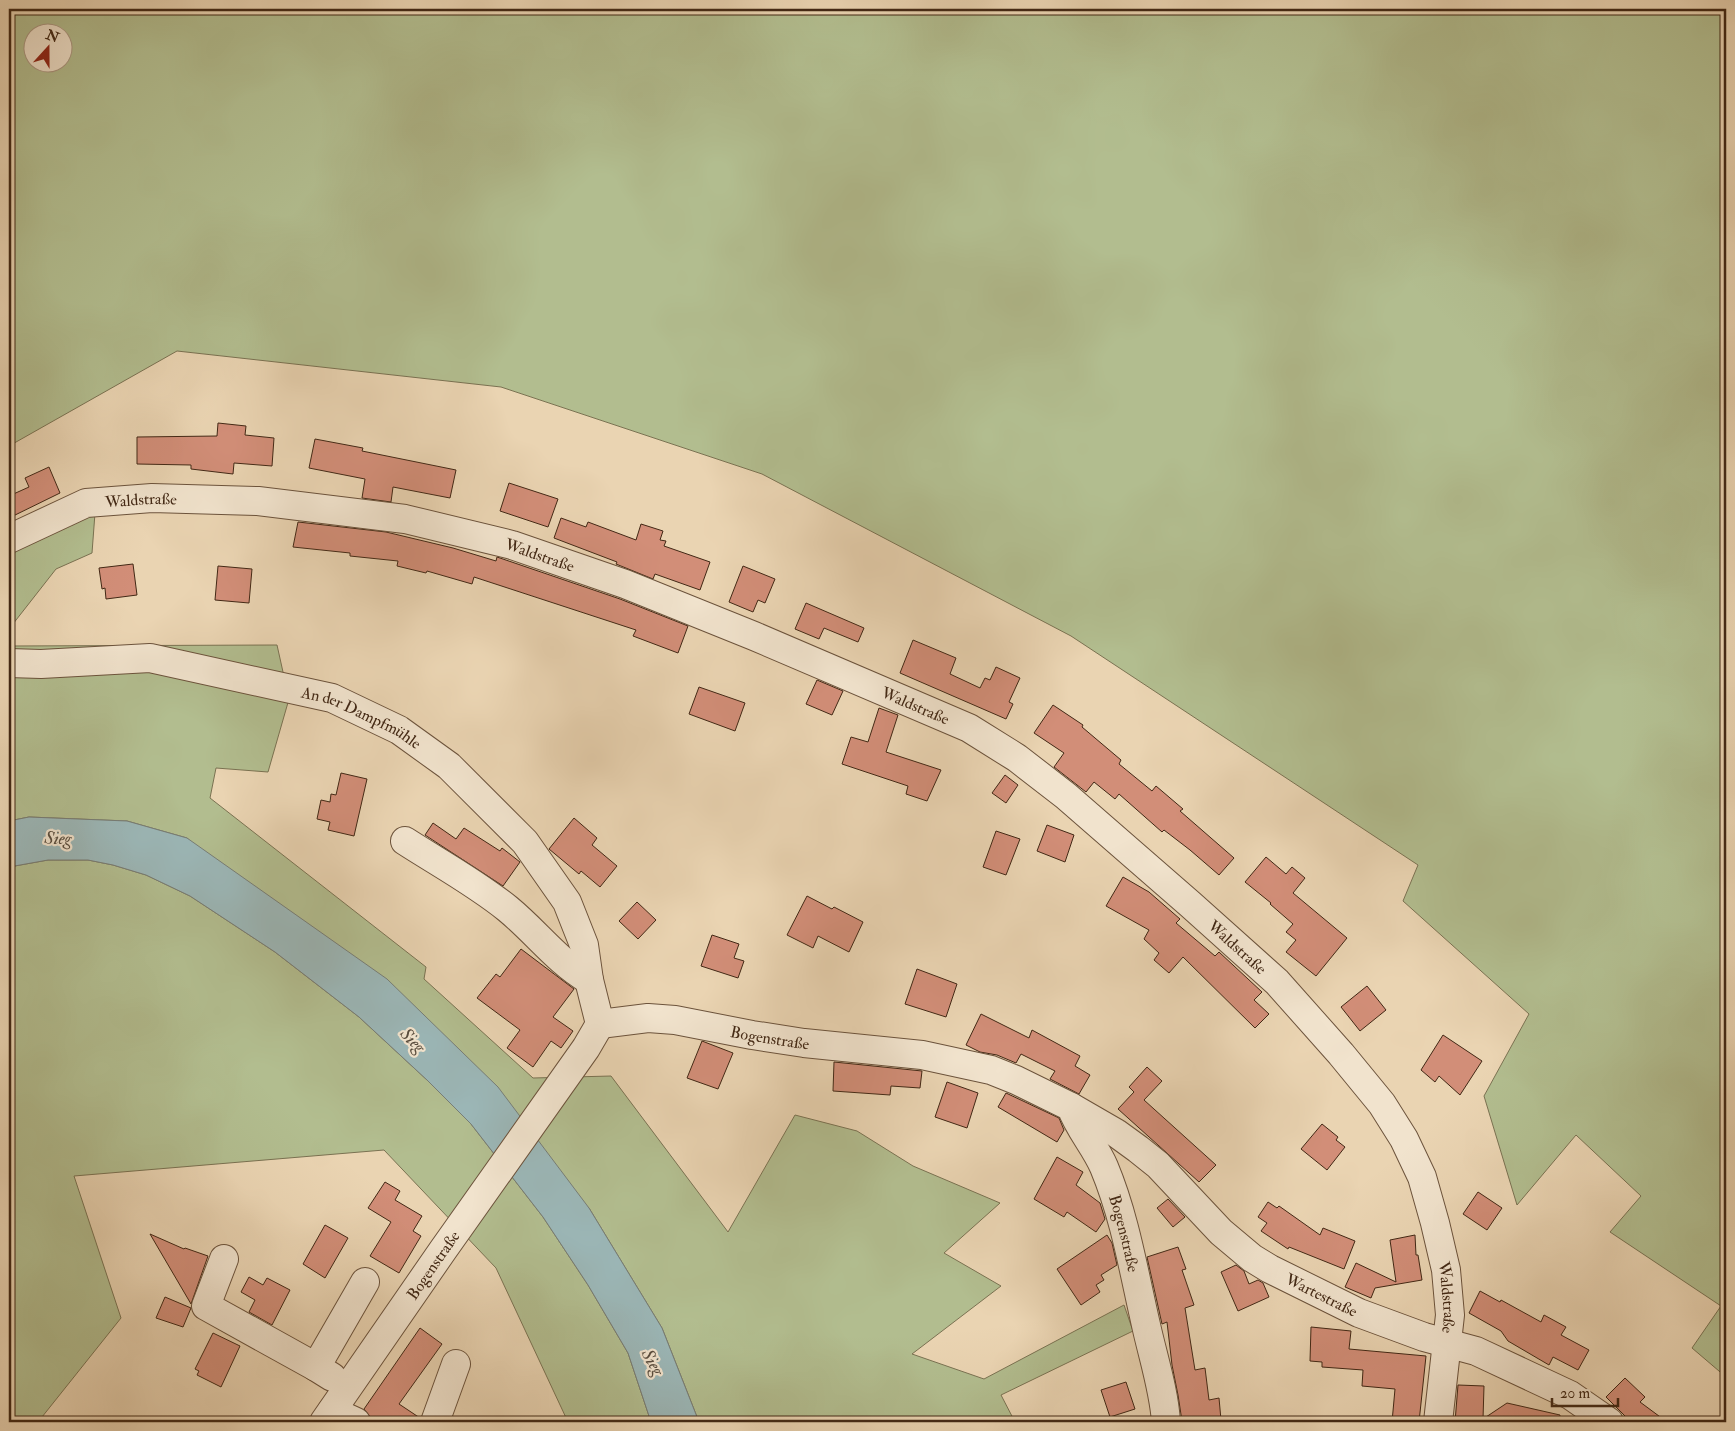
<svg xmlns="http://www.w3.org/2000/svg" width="1735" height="1431" viewBox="0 0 1735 1431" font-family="'IM FELL Double Pica',serif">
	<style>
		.green { fill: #b2bd8f; stroke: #7a7252; fill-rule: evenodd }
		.water { fill: #9bb6b6; stroke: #777d76 }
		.building { fill: #d28e78; stroke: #422815 }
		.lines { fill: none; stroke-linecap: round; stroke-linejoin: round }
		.minor-casing { stroke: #6c533c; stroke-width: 30 }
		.minor { stroke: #f1e3cd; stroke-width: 28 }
		.labels { text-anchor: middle; stroke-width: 4.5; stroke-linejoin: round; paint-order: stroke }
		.street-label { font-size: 16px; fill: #422815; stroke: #f1e3cd }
		.water-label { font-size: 18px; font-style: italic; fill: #584c3d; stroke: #f1e3cd }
	</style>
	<rect width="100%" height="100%" fill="#ead4b2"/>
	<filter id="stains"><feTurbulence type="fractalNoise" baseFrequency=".004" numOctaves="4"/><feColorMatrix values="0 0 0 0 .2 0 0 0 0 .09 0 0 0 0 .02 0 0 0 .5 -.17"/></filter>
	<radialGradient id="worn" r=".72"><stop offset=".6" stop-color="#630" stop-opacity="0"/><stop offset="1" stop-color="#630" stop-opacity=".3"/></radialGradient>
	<g class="green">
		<path d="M9,9h1717v1368l-34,-29 29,-42 -111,-74 31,-36 -65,-61 -59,70 -33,-109 45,-82 -126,-113 15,-36 -347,-229 -309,-162 -261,-87 -324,-36 -168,95zM62,32v30h-30v-30z"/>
		<polygon points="95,513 92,553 56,569 9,629 9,531"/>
		<polygon points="277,645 289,699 268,772 216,768 210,798 426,967 424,979 533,1078 611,1076 728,1232 795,1115 857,1131 913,1166 1000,1203 944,1253 1001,1286 912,1354 984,1379 1124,1305 1133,1331 1001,1395 1015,1422 699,1422 662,1328 589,1208 187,838 127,821 29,817 9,821 9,646"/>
		<polygon points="48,860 88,860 113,865 146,875 190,896 275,952 359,1017 427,1080 471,1124 543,1217 588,1285 628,1353 651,1422 568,1422 496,1268 384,1150 74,1176 121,1318 38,1422 9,1422 9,867"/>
	</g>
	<polygon class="water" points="29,817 127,821 187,838 387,979 498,1087 589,1208 662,1328 699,1422 651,1422 628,1353 588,1285 543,1217 471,1124 427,1080 359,1017 275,952 190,896 146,875 113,865 88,860 48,860 9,867 9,821"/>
	<g class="building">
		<polygon points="218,423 246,426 245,435 274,438 272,466 234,463 233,474 191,469 191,465 137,464 137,437 217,436"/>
		<polygon points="315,439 363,448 362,451 456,470 450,498 393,487 391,502 362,498 365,479 309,468"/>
		<polygon points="49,467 60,493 9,518 9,496 29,487 25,478"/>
		<polygon points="509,483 558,499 548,527 500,511"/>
		<polygon points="561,518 586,527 588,522 636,540 641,524 663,531 660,540 666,541 664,546 710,562 700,590 655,574 653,579 616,564 617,562 554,538"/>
		<polygon points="298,522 386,532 453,548 496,561 497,557 620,599 688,626 678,653 633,636 636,630 474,577 472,584 427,571 426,573 397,566 398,561 350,556 350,553 293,547"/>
		<polygon points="133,564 137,595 106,599 105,588 102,589 99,568"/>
		<polygon points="218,566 252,569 249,603 215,600"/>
		<polygon points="743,566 775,579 765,603 758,600 753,612 729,602"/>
		<polygon points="806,603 864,628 858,642 824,628 819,639 795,629"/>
		<polygon points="913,640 956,658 950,674 980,688 985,678 990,680 996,667 1020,678 1009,702 1013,704 1006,719 900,673"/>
		<polygon points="817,680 843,691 832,715 806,704"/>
		<polygon points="699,687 745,703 735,731 689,714"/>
		<polygon points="1053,705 1083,725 1082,727 1121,760 1119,764 1152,791 1156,786 1183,809 1180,811 1234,858 1219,875 1190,850 1164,830 1162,832 1119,794 1115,799 1094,782 1086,792 1054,767 1064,753 1034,733"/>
		<polygon points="879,708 898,715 886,752 941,770 927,801 906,794 908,786 842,764 851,737 868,742"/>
		<polygon points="341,773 367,779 354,836 328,830 330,822 317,819 321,800 330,802 331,794 336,795"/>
		<polygon points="1005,775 1018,785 1006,803 992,793"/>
		<polygon points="574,818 597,838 592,845 617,866 600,887 581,871 579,874 549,849"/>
		<polygon points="433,823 456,839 464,828 500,851 502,848 520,862 503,886 425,835"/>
		<polygon points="1047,825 1074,835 1065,862 1037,851"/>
		<polygon points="996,831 1020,839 1006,875 983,867"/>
		<polygon points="1266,857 1286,874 1292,867 1305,878 1293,893 1347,938 1316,976 1286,952 1296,940 1286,932 1293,924 1270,904 1271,903 1245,882"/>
		<polygon points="1123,877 1149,892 1180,919 1176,923 1215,956 1219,952 1262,992 1254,1000 1269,1014 1255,1028 1183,957 1169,973 1154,960 1159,953 1144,939 1149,930 1106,906"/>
		<polygon points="807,896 832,909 834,907 863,922 849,952 818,936 813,948 787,935"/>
		<polygon points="637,902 656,920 638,939 619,921"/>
		<polygon points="712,935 739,944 734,958 744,961 738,978 701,966"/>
		<polygon points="521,949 574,989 553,1017 573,1031 561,1048 551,1041 533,1067 507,1048 520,1030 477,998 496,974 500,977"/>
		<polygon points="917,969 957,984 946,1017 905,1004"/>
		<polygon points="1367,986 1386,1010 1360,1031 1341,1007"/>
		<polygon points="981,1014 1029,1038 1032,1030 1080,1056 1075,1066 1090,1075 1079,1094 1050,1079 1055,1071 1021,1054 1016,1063 997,1055 980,1052 966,1045"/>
		<polygon points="1443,1035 1482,1061 1460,1095 1439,1076 1435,1082 1421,1070"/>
		<polygon points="702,1041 733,1053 718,1089 687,1078"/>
		<polygon points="834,1062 922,1071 920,1088 891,1086 890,1095 833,1091"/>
		<polygon points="1147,1067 1162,1081 1144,1100 1216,1165 1199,1182 1118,1109 1134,1092 1129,1087"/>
		<polygon points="947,1082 978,1093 967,1128 935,1117"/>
		<polygon points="1006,1093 1059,1118 1064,1130 1057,1142 998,1107"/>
		<polygon points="1322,1124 1338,1137 1336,1140 1345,1147 1327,1170 1301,1149"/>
		<polygon points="1057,1157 1083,1172 1076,1185 1100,1203 1105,1219 1096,1232 1067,1212 1064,1217 1034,1199"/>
		<polygon points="385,1182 400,1191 395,1200 422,1216 413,1231 421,1236 399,1273 370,1256 391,1222 368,1208"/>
		<polygon points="1478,1192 1502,1208 1487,1230 1463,1214"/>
		<polygon points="1168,1199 1185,1217 1173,1227 1157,1208"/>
		<polygon points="1268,1202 1277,1208 1279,1206 1320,1235 1323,1228 1355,1241 1344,1269 1289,1247 1288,1249 1261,1231 1267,1223 1258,1217"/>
		<polygon points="325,1225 348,1238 325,1278 303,1264"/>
		<polygon points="150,1234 184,1249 185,1248 208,1256 191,1304"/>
		<polygon points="1107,1235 1112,1243 1117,1265 1101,1275 1104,1280 1096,1285 1100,1292 1081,1305 1057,1269"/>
		<polygon points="1415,1235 1416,1255 1418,1255 1422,1280 1375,1288 1371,1298 1345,1287 1356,1263 1396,1282 1390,1240"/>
		<polygon points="1178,1247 1186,1269 1182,1270 1194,1305 1185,1308 1195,1370 1205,1368 1209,1400 1219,1398 1221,1420 1200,1422 1200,1419 1182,1421 1178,1395 1172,1365 1167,1322 1162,1324 1147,1257"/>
		<polygon points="1236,1265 1244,1271 1249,1284 1258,1280 1263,1283 1269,1297 1238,1311 1221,1272"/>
		<polygon points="249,1277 263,1285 267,1278 290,1290 272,1325 249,1312 255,1300 241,1292"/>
		<polygon points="1480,1291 1500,1302 1501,1300 1541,1322 1544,1315 1566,1327 1561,1335 1589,1350 1578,1370 1553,1357 1549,1365 1508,1341 1501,1331 1469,1313"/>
		<polygon points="165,1297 191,1308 183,1327 156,1318"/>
		<polygon points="1311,1327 1351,1331 1349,1349 1426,1356 1419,1422 1392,1422 1395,1389 1362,1386 1363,1370 1322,1367 1322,1362 1310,1361"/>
		<polygon points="420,1328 442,1344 399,1404 420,1418 420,1422 374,1422 364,1409"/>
		<polygon points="213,1333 240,1346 221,1387 197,1375 199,1371 195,1369"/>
		<polygon points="1625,1378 1645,1397 1640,1402 1667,1422 1631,1422 1606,1397"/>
		<polygon points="1126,1382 1135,1409 1110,1417 1101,1390"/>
		<polygon points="1458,1385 1484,1386 1483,1419 1507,1403 1560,1415 1559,1422 1455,1422"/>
	</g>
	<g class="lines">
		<defs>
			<g id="minor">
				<path id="s1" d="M9,539l77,-36 66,-5 106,3 147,18 107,26 113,39 129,52 215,92 48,30 49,38 124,108 87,78 64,72 41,50 22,35 18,38 13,46 11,47 4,45 -12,107"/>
				<path id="s2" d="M9,663l32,1 109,-6 182,40 67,32 50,36 76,76 42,60 17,43 5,35 11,44"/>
				<path d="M405,841c34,22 71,42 103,68 28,23 49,52 81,71"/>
				<path id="s3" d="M600,1024l48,-6 27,2 77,15 52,8 118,12 69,15 25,10 55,27c8,22 24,39 33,60 21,50 30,106 42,158 7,32 18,65 20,97"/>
				<path id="s4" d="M1071,1107l45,26 22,16 20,16 63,67 31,26 18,11 89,44 65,24 52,14 94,44 39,27"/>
				<polyline points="224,1259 206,1306 316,1367"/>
				<polyline points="332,1377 316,1367 365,1282"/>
				<polyline points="332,1411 356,1422"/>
				<path id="s5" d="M324,1422l119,-172 143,-202 14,-24"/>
				<polyline points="435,1422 456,1364"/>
			</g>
		</defs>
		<use href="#minor" class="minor-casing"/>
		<use href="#minor" class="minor"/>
	</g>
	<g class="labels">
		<g class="street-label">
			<text dy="6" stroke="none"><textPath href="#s1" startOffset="140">Waldstraße</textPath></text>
			<text dy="6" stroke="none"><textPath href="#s1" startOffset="545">Waldstraße</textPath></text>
			<text dy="6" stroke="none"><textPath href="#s1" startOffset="950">Waldstraße</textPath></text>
			<text dy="6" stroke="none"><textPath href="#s2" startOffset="362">An der Dampfmühle</textPath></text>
			<text dy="6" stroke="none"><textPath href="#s1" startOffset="1355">Waldstraße</textPath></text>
			<text dy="6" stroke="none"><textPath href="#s3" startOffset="172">Bogenstraße</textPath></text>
			<text dy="6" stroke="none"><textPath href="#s3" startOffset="622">Bogenstraße</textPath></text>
			<text dy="6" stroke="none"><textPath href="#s5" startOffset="191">Bogenstraße</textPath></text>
			<text dy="6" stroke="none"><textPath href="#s4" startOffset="316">Wartestraße</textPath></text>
			<text dy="6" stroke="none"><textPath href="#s1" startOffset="1776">Waldstraße</textPath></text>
		</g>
		<g class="water-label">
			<text transform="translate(58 838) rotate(2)" y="6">Sieg</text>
			<text transform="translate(413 1040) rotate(45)" y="6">Sieg</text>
			<text transform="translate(653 1362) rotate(60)" y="6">Sieg</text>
		</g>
	</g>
	<rect width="1735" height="1431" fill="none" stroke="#ead4b2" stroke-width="30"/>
	<rect x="10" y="10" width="1715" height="1411" fill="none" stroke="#422815" stroke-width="2.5"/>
	<rect x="15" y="15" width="1705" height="1401" fill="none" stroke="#422815"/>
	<g transform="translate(48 48) rotate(21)"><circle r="24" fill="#f1e3cd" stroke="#ab9883"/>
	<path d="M0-4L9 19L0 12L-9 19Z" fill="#8f2418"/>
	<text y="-8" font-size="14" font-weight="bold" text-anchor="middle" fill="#422815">N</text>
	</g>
	<path d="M1552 1398v8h66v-8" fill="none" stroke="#422815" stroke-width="2.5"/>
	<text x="1560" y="1398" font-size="15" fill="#422815" stroke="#f1e3cd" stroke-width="4" paint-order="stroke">20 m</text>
	<rect width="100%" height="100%" filter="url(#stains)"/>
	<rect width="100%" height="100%" fill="url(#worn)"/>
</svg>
